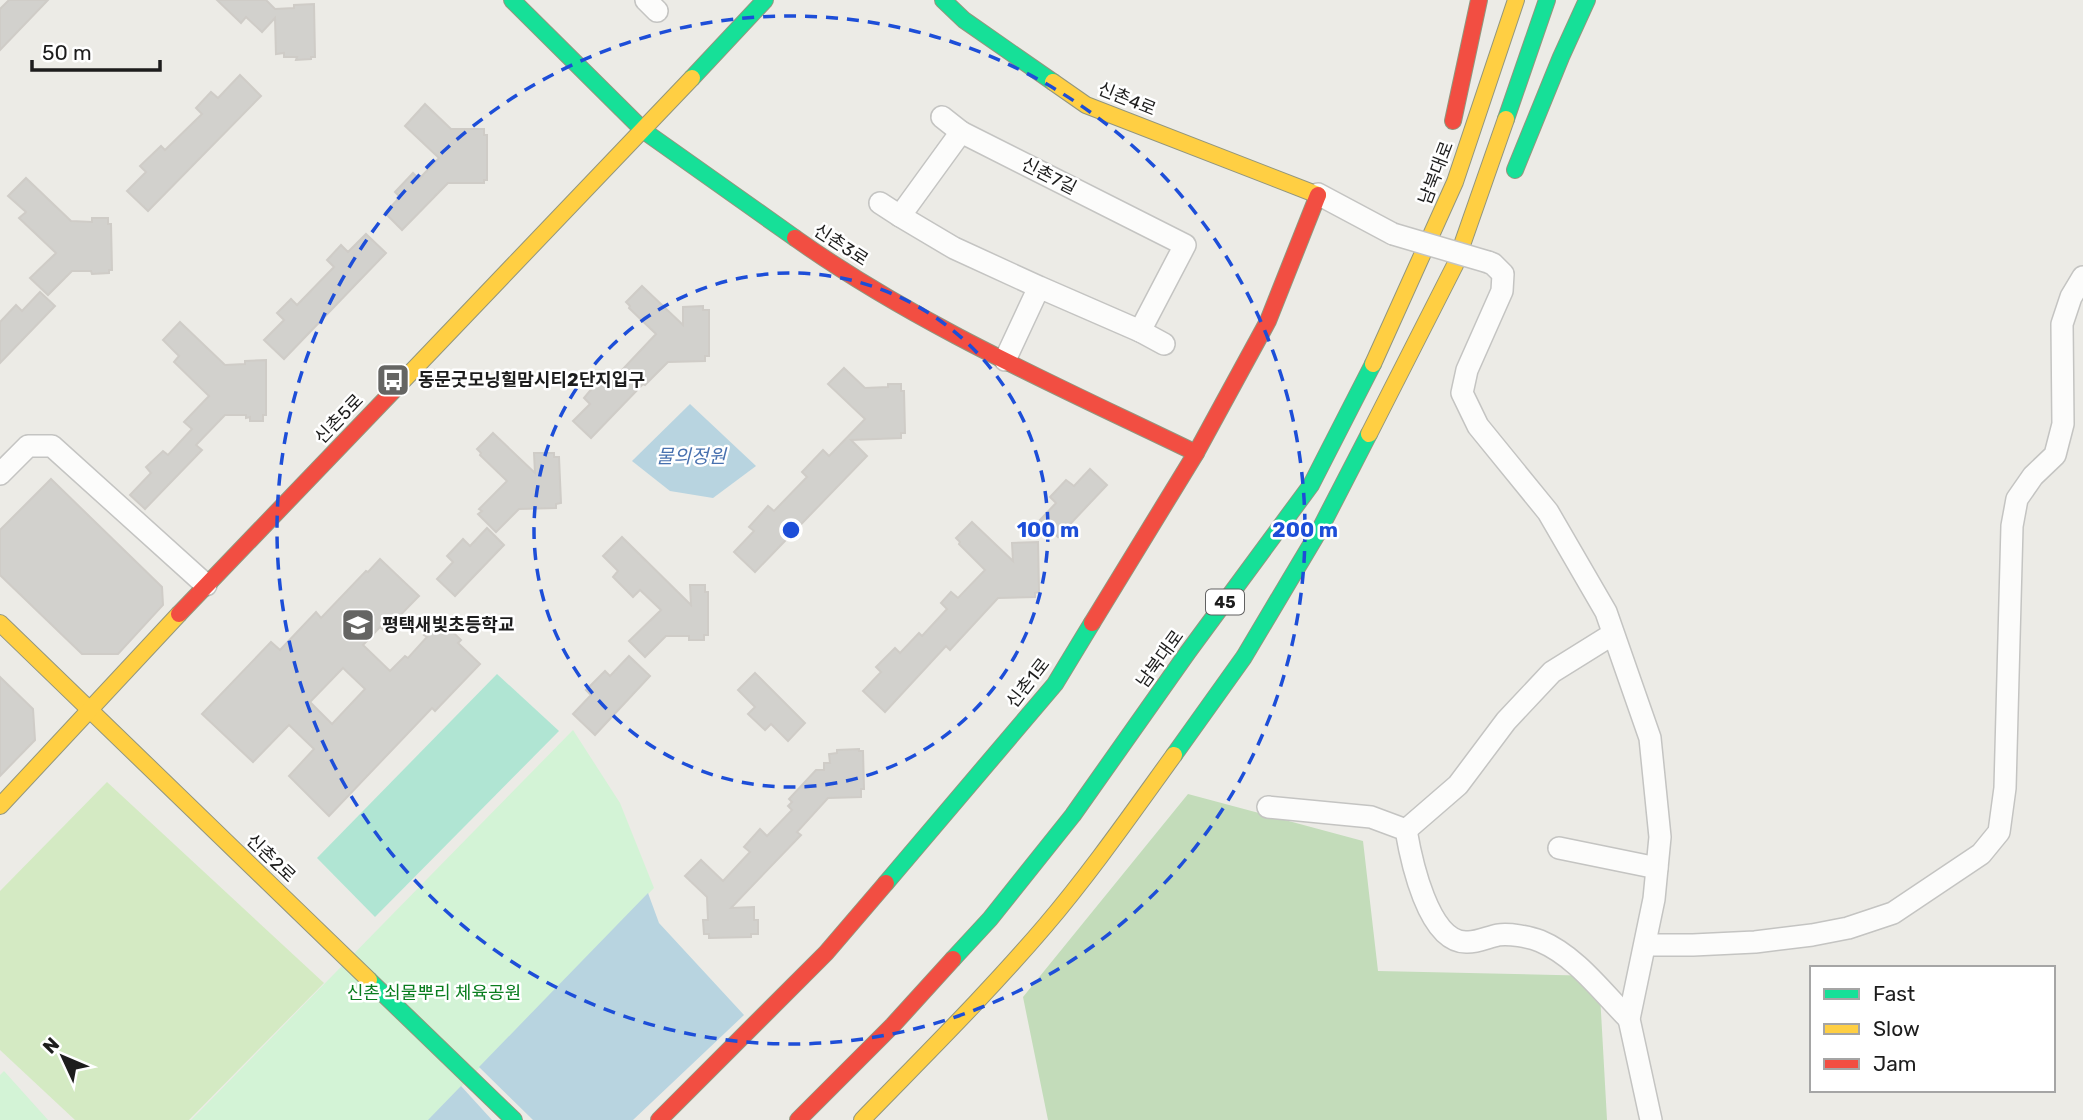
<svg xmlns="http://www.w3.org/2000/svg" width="2083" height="1120" viewBox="0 0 2083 1120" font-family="Rubik,'Noto Sans KR',sans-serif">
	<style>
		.grass { fill: #d4eac3 }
		.forest { fill: #c3dcba }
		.park { fill: #d3f3d6 }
		.pitch { fill: #b0e5d3 }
		.water { fill: #b8d4e0 }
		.building { fill: #d2d1cd; stroke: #cfccc7; stroke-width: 2; fill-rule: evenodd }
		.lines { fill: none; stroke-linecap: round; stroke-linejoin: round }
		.street-casing { stroke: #c4c4c2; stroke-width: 24 }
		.fast-casing { stroke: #92967e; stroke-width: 18 }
		.slow-casing { stroke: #92967e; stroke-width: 18 }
		.jam-casing { stroke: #92967e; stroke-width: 18 }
		.street { stroke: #fcfcfb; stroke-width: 21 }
		.fast { stroke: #16e098; stroke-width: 16 }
		.slow { stroke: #ffcf43; stroke-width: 16 }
		.jam { stroke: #f24e42; stroke-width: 16 }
		.street-bridge-casing { stroke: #c4c4c2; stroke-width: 24; stroke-linecap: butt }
		.street-bridge { stroke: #fcfcfb; stroke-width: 21 }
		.ring { fill: none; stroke: #1d4ed8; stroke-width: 3.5; stroke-dasharray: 12 9 }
		.labels { text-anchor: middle; stroke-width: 5; stroke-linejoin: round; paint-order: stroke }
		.shield { fill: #fff; stroke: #616161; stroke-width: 2 }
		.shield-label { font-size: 16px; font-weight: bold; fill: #1d1d1d }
		.street-label { font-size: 18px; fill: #1d1d1d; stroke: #fff }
		.poi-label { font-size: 18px; font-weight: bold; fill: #1d1d1d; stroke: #fff; text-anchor: start }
		.park-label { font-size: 18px; fill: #097d1e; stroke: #fff }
		.water-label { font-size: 19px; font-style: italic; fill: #4871af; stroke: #fff }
		.centre { fill: #1d4ed8; stroke: #fff; stroke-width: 3.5 }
		.ring-label { font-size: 21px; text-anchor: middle; font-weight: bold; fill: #1d4ed8; stroke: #fff; stroke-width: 5; stroke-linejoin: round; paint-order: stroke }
	</style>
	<rect width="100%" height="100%" fill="#ecebe6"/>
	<polygon class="grass" points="107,782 324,983 189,1120 75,1120 0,1050 0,891"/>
	<polygon class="forest" points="1188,794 1363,841 1378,971 1599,976 1607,1120 1048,1120 1023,997"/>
	<g class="park">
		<polygon points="573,730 620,803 654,888 429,1120 191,1120"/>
		<polygon points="4,1071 48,1120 0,1120 0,1075"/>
	</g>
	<polygon class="pitch" points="497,674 559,731 375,917 317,858"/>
	<g class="water">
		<polygon points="690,404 756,466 713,498 670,491 632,461"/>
		<polygon points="648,893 659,923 744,1015 633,1120 533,1120 479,1067"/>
		<polygon points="461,1086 492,1120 428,1120"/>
	</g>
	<g class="building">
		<polygon points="9,0 48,0 0,50 0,9"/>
		<polygon points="217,0 266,0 275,9 294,8 294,5 314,4 315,57 311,57 311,59 296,60 297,57 284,57 284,53 276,54 275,18 262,32 246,17 241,23"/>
		<polygon points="240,75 261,96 148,211 127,191 146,172 140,166 161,146 165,150 202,114 196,108 211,92 218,98"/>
		<polygon points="425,104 451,129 484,129 484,135 487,135 487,180 484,180 484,183 448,183 402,230 385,213 400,197 395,192 413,173 419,179 439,158 405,126"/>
		<polygon points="26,178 71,221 92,222 92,218 108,218 108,224 111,224 112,270 109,270 109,273 92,274 91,271 72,271 48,295 30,278 56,253 19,218 26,212 8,196"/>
		<polygon points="366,234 386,253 284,359 264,340 284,320 277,313 291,299 297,305 334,267 327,260 341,245 348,252"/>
		<polygon points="642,286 683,325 683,307 703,306 703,310 709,310 709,356 705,356 705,361 668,362 645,385 643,384 591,438 573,421 590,404 584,398 599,380 606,387 656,334 629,308 630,306 626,302"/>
		<polygon points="40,292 55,306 0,363 0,322 16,305 22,311"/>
		<polygon points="180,322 225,365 245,364 245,361 266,360 266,415 263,415 263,421 250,421 250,417 246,418 246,415 225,415 196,445 202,450 145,509 130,495 151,473 146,467 163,451 168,455 192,429 184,422 209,396 174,362 179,356 163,340"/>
		<polygon points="844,368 865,388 888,387 888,384 901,384 901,391 904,391 905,433 901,433 901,438 851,440 867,456 755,572 734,552 754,531 749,527 768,506 774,511 807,477 802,472 823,450 829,456 865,419 828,384"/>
		<polygon points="493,433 535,473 534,453 554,453 554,457 559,457 561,503 556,504 556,508 519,509 496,532 478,514 482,511 479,509 507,481 480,455 481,453 477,449"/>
		<polygon points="1090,469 1107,485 1058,537 1040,520 1056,503 1050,497 1066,480 1074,486"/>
		<polygon points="51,479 162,587 163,605 118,654 82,654 0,575 0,530"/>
		<polygon points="972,522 1013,561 1012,543 1038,542 1039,592 1035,593 1035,597 998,598 950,650 946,646 885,712 863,691 881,672 876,667 895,648 900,653 919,633 922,636 947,609 941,603 951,592 958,598 985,570 959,544 960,542 956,538"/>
		<polygon points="487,528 504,545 455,596 437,579 453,562 447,556 463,539 470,546"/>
		<polygon points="622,537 691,605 690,585 705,585 705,592 708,592 708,635 704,635 704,640 689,640 689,636 666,636 645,657 629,641 661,610 640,590 633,597 613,577 618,571 603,556"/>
		<path d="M380,559l39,37 -34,35 -5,-4 -17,18 27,26 15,-15 3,2 19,-21 -3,-2 15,-16 22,21 -3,3 22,21 -45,47 -3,-3 -103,108 -40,-40 25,-27 -25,-24 -36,37 -51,-48 69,-72 9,8 36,-38 5,6 45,-47 2,1zM343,668l22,21 -33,35 -22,-22z"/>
		<polygon points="629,656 650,676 595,735 573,714 591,695 586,690 605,671 610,676"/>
		<polygon points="755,673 805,723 788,741 771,724 765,730 748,714 755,707 738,690"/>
		<polygon points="0,677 33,709 35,740 0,776"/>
		<polygon points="859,749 859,751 863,751 864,789 861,789 861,797 828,798 797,832 801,835 731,908 754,907 754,920 758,920 758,934 751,934 751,937 709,938 709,934 704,934 703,920 708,920 707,897 685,876 701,860 723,881 750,852 744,847 760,829 767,836 792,810 788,806 792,802 789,799 816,770 824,770 824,763 830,763 829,754 837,753 837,750"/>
	</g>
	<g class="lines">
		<defs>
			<g id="street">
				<polyline points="646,0 657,11"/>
				<polyline points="942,117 961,132"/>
				<polyline points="1318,194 1393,234"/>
				<polyline points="880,203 900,216"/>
				<polyline points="1488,262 1493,264 1503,274 1502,291 1467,370 1462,393 1478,426 1548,512 1606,612 1650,738 1660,837 1654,899 1629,1019 1651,1120"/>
				<polyline points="1140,331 1164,344"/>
				<polyline points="1005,360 1039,287 954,248 900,216 961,132 1185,245 1140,331 1039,287"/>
				<polyline points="0,474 28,446 52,446 206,585"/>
				<path d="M1268,807l103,10 35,13c5,29 22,112 60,112 10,1 22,-5 32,-7 11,-2 32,2 42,6 36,15 62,51 89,78"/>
				<polyline points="1406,830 1458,785 1506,721 1552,672 1613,634"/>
				<polyline points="1559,848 1657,868"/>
				<polyline points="1645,945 1693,945 1755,942 1812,935 1848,928 1893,913 1981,854 1999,832 2005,788 2012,526 2017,499 2033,476 2055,455 2063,424 2062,324 2071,297 2083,277"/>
			</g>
			<g id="fast">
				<polyline points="512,0 644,131 795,238"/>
				<polyline points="943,0 964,20 1053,82"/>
				<polyline points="692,78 765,0"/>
				<polyline points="1506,119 1547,0"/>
				<polyline points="1515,170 1561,57 1587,0"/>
				<polyline points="1174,755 1244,657 1319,531 1369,434"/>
				<polyline points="886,883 1055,684 1092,623"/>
				<polyline points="953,959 990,919 1073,815 1188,652 1311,485 1373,364"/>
				<polyline points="369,980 514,1120"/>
			</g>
			<g id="slow">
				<polyline points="1053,82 1086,105 1318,195"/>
				<polyline points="1373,364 1455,182 1516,0"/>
				<polyline points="396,388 692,78"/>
				<polyline points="1369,434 1455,265 1506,119"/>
				<polyline points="0,623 369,980"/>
				<polyline points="0,806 179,614"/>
				<path d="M862,1120c62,-64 125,-126 183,-194 46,-54 87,-113 129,-171"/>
			</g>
			<g id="jam">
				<polyline points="1453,121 1479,0"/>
				<path d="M795,238c124,88 265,149 401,215"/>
				<polyline points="179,614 396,388"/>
				<polyline points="1092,623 1196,453 1268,321 1318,195"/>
				<polyline points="659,1120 826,953 886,883"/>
				<polyline points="798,1120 893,1025 953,959"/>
			</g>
		</defs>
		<use href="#street" class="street-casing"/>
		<use href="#fast" class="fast-casing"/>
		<use href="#slow" class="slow-casing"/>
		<use href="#jam" class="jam-casing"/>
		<use href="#street" class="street"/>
		<use href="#fast" class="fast"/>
		<use href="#slow" class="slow"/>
		<use href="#jam" class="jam"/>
		<defs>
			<polyline id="street-bridge" points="1393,234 1488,262"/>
		</defs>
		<use href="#street-bridge" class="street-bridge-casing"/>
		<use href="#street-bridge" class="street-bridge"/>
	</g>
	<g class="ring">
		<circle cx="791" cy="530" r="257"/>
		<circle cx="791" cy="530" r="514"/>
	</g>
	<defs>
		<symbol id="bus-square" viewBox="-11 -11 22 22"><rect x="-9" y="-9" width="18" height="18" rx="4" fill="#656563" stroke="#fff"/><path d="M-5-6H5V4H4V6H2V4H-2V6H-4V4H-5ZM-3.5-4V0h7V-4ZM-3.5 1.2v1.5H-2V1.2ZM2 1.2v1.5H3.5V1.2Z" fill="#fff"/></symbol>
		<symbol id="school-square" viewBox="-11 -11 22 22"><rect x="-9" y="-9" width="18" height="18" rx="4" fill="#656563" stroke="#fff"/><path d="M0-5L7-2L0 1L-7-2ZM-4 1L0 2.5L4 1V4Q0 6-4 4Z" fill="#fff"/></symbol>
	</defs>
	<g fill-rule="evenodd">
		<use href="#bus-square" x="374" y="361" width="38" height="38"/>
		<use href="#school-square" x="339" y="606" width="38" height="38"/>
	</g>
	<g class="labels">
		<rect class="shield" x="1206" y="589.5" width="38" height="25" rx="5"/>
		<g class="shield-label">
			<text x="1225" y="608">45</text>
		</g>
		<g class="street-label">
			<text transform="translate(1127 99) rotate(22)" y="6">신촌4로</text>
			<text transform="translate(1436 173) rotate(-69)" y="6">남북대로</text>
			<text transform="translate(1049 176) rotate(27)" y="6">신촌7길</text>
			<text transform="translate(841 245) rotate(33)" y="6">신촌3로</text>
			<text transform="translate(339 419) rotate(-46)" y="6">신촌5로</text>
			<text transform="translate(1160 659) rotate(-54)" y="6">남북대로</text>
			<text transform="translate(1028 683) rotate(-52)" y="6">신촌1로</text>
			<text transform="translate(271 858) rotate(44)" y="6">신촌2로</text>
		</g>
		<g class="poi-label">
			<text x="418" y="386">동문굿모닝힐맘시티2단지입구</text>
			<text x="382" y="631">평택새빛초등학교</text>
		</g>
		<g class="park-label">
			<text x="434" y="999">신촌 쇠물뿌리 체육공원</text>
		</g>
		<g class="water-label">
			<text x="691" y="463">물의정원</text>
		</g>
	</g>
	<circle cx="791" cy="530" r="10" class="centre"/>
	<g class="ring-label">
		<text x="1048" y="537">100 m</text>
		<text x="1305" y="537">200 m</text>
	</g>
	<rect x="1810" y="966" width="245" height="126" fill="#ffffff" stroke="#a5a5a5" stroke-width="2"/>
	<rect x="1824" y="989" width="35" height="10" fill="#16e098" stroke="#a5a5a5" stroke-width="2"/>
	<text x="1873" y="1001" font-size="21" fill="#1d1d1d">Fast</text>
	<rect x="1824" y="1024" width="35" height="10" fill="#ffcf43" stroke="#a5a5a5" stroke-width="2"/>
	<text x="1873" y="1036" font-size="21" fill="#1d1d1d">Slow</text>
	<rect x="1824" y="1059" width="35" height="10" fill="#f24e42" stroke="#a5a5a5" stroke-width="2"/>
	<text x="1873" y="1071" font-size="21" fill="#1d1d1d">Jam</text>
	<g transform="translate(63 1057) rotate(314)" stroke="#ffffff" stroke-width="5" paint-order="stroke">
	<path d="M0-5L12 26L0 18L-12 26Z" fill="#1d1d1d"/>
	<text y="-10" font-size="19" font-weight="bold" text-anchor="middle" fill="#1d1d1d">N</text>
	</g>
	<path d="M32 60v10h128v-10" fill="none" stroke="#1d1d1d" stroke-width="3.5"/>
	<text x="42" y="60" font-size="21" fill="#1d1d1d" stroke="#ffffff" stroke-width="5" paint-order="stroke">50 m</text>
</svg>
